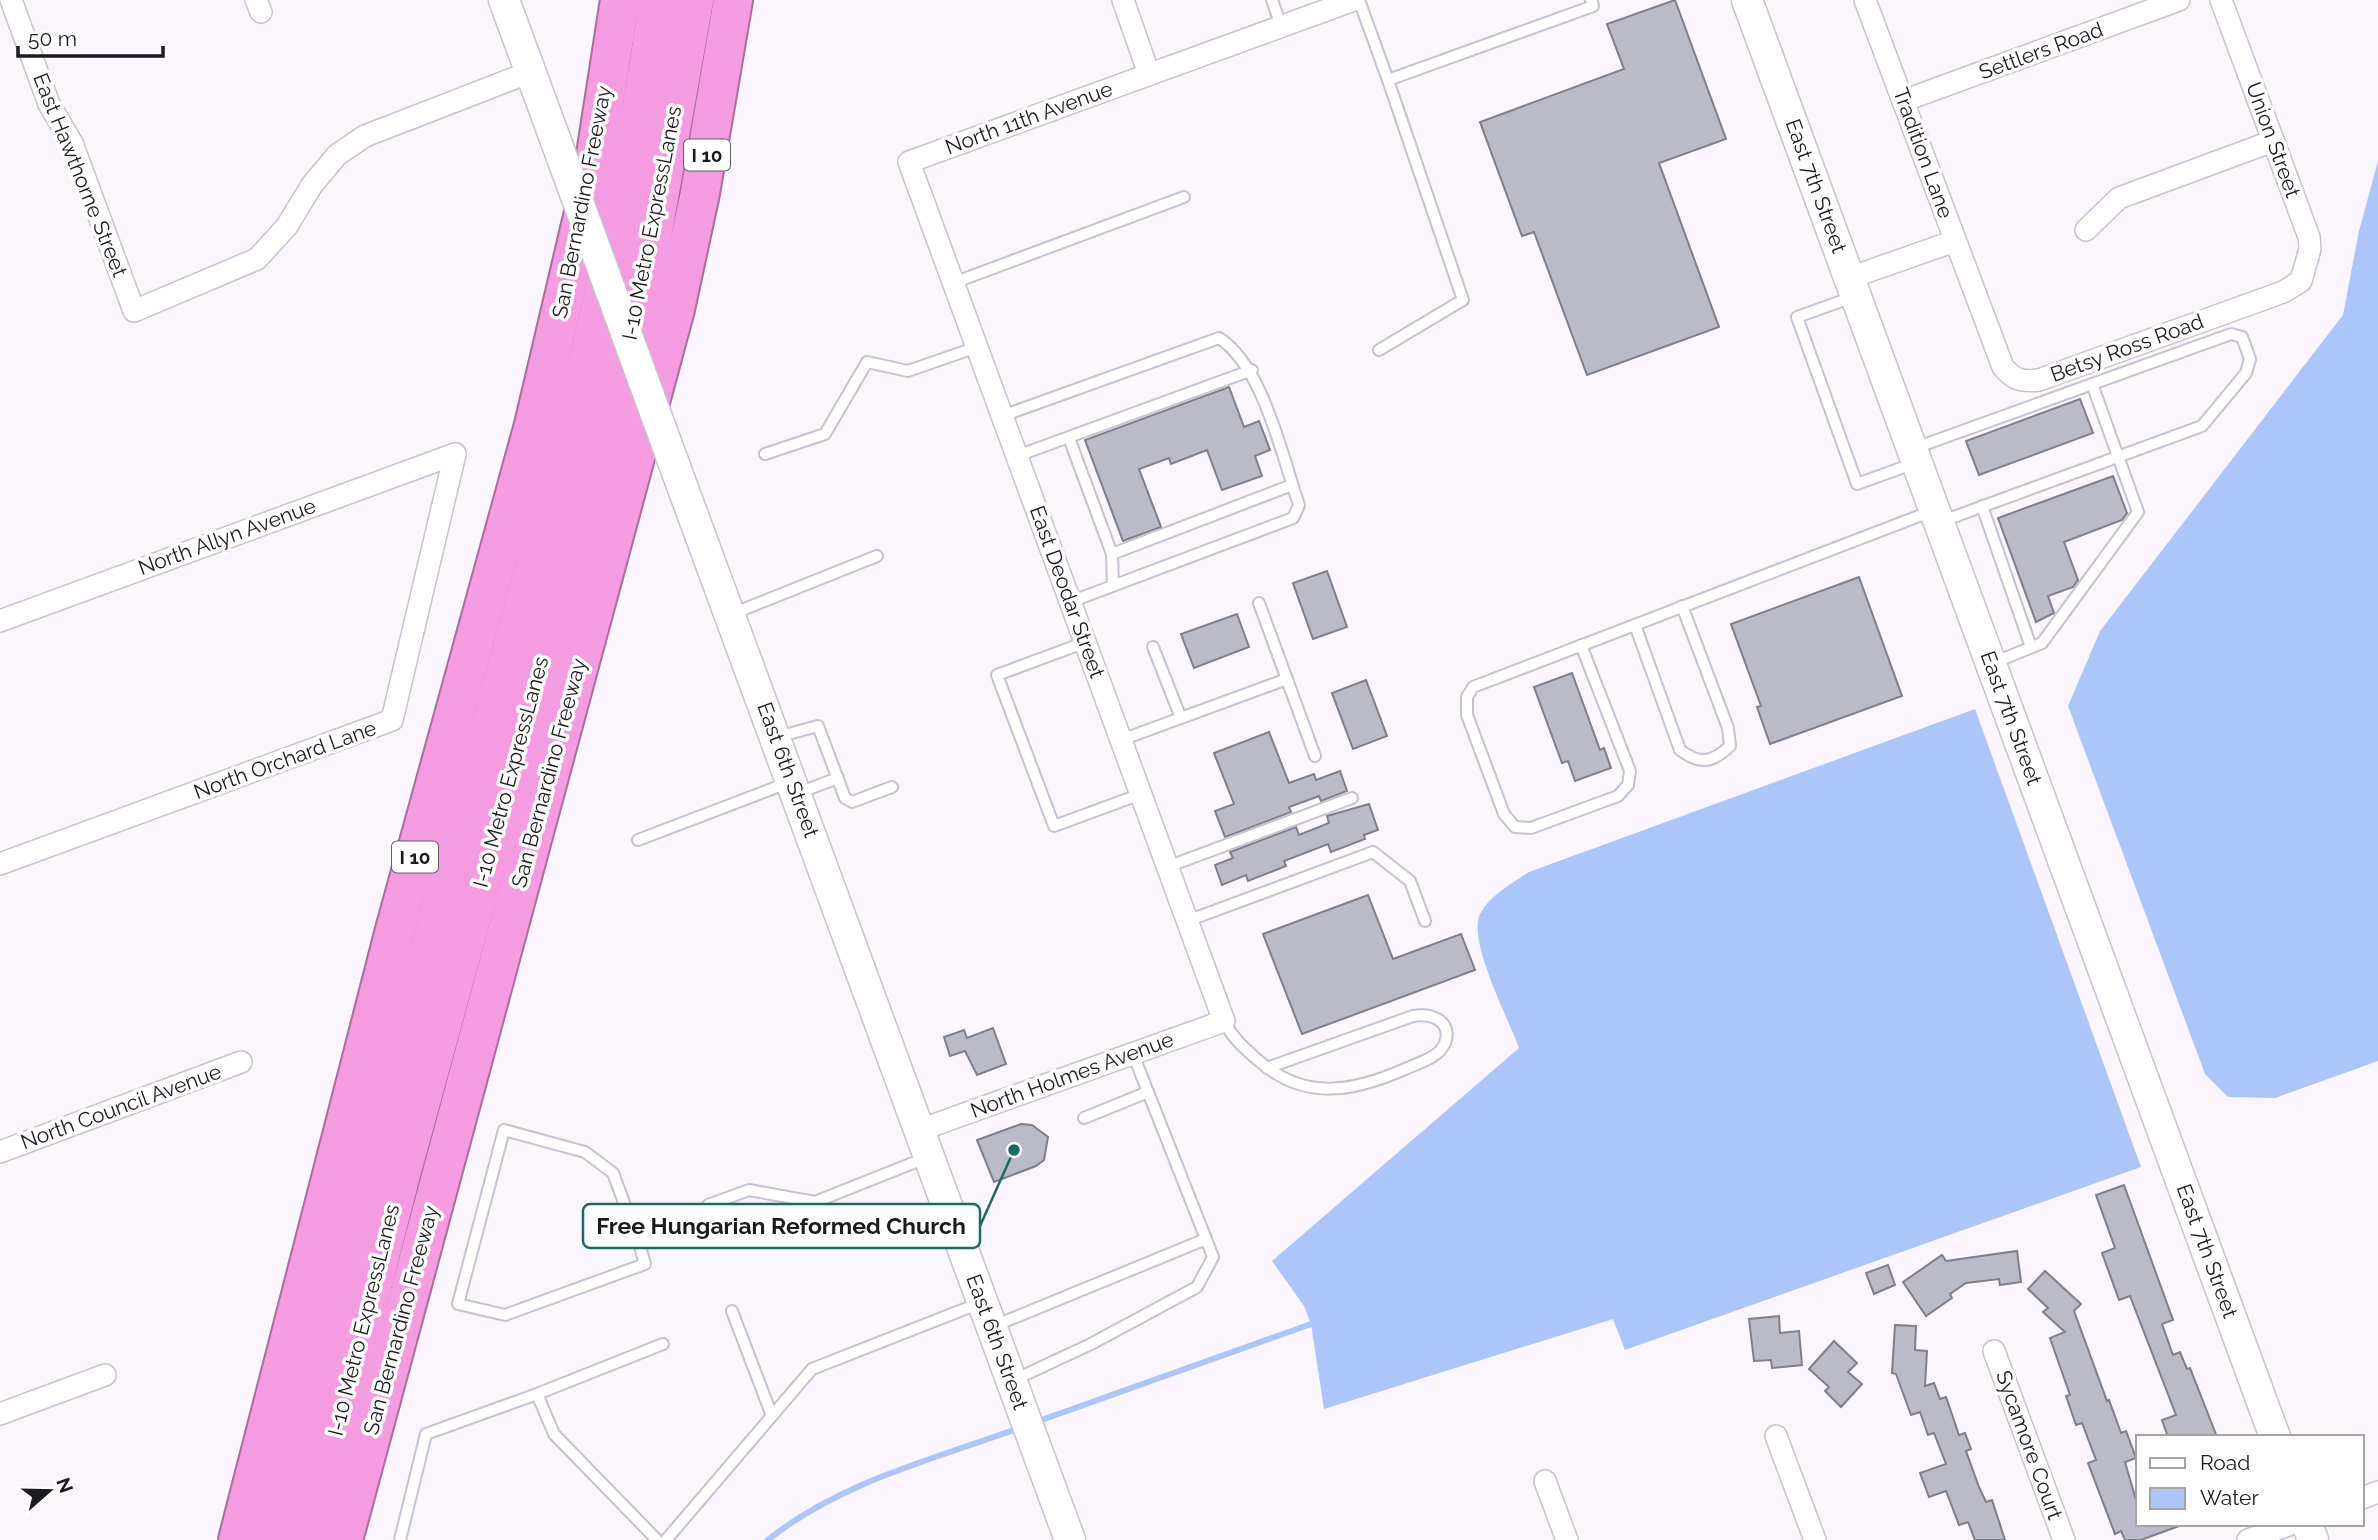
<svg xmlns="http://www.w3.org/2000/svg" width="2378" height="1540" viewBox="0 0 2378 1540" font-family="Raleway,sans-serif">
	<style>
		.water { fill: #adc6f9 }
		.lines { fill: none; stroke-linecap: round; stroke-linejoin: round }
		.stream { stroke: #adc6f9; stroke-width: 6 }
		.building { fill: #babac8; stroke: #7f7e8c; stroke-width: 2 }
		.lane-casing { stroke: #c9c1cf; stroke-width: 14 }
		.street-casing { stroke: #c9c1cf; stroke-width: 24 }
		.secondary-casing { stroke: #c9c1cf; stroke-width: 33 }
		.highway-casing { stroke: #a96e9d; stroke-width: 42 }
		.lane { stroke: #fff; stroke-width: 10 }
		.street { stroke: #fff; stroke-width: 21 }
		.secondary { stroke: #fff; stroke-width: 30 }
		.highway { stroke: #f59be2; stroke-width: 38 }
		.secondary-bridge-casing { stroke: #c9c1cf; stroke-width: 33; stroke-linecap: butt }
		.secondary-bridge { stroke: #fff; stroke-width: 30 }
		.labels { text-anchor: middle; stroke-width: 7; stroke-linejoin: round; paint-order: stroke }
		.shield { fill: #fff; stroke: #605f62; stroke-width: 2 }
		.shield-label { font-size: 19px; font-weight: bold; fill: #1c1a1e }
		.street-label { font-size: 21px; fill: #1c1a1e; stroke: #fff }
		.leader { fill: none; stroke: #1c6967; stroke-width: 2.5 }
		.callout-dot { fill: #1c6967; stroke: #fff; stroke-width: 2.5 }
		.callout { fill: #fff; stroke: #1c6967; stroke-width: 2.5 }
		.callout-label { font-size: 23px; text-anchor: middle; font-weight: bold; fill: #1c1a1e }
	</style>
	<rect width="100%" height="100%" fill="#faf5fe"/>
	<g class="water">
		<polygon points="2378,161 2378,1061 2275,1098 2228,1097 2205,1074 2068,706 2100,631 2343,315 2359,231"/>
		<path d="M1975,709l166,458 -516,183 -12,-31 -289,90 -13,-85 -7,-18 -32,-45 247,-213c-10,-28 -52,-108 -39,-134 10,-19 31,-30 49,-42z"/>
	</g>
	<g class="lines">
		<g class="stream">
			<polyline points="1036,1422 1311,1324"/>
			<path d="M768,1540c71,-58 167,-81 251,-112"/>
		</g>
	</g>
	<g class="building">
		<polygon points="1675,0 1726,139 1659,163 1719,327 1587,375 1534,232 1522,236 1480,122 1624,69 1607,24"/>
		<polygon points="1229,387 1244,427 1259,421 1270,450 1255,456 1262,476 1222,490 1207,450 1171,464 1169,458 1139,469 1161,527 1123,541 1085,440"/>
		<polygon points="2080,399 2093,433 1979,475 1966,441"/>
		<polygon points="2113,476 2127,513 2122,520 2064,542 2078,580 2073,587 2048,596 2054,613 2036,622 1998,518"/>
		<polygon points="1327,571 1347,627 1313,639 1293,583"/>
		<polygon points="1859,577 1902,696 1770,744 1757,707 1761,706 1731,624"/>
		<polygon points="1237,614 1249,647 1194,668 1181,634"/>
		<polygon points="1572,673 1600,750 1604,748 1611,768 1575,781 1568,761 1562,763 1534,687"/>
		<polygon points="1366,680 1387,736 1353,749 1332,693"/>
		<polygon points="1269,732 1289,783 1314,774 1316,780 1340,771 1347,791 1321,801 1319,796 1289,807 1291,812 1225,837 1215,811 1234,804 1214,753"/>
		<polygon points="1369,804 1378,830 1364,835 1365,839 1331,852 1328,844 1284,861 1286,866 1248,881 1246,875 1222,885 1215,865 1233,858 1230,852 1296,827 1299,835 1329,823 1327,816"/>
		<polygon points="1368,895 1393,959 1461,934 1475,970 1302,1034 1263,934"/>
		<polygon points="993,1028 1006,1064 977,1075 965,1051 950,1056 944,1037 964,1030 967,1038"/>
		<polygon points="1021,1124 1032,1125 1048,1137 1044,1160 1036,1166 994,1182 977,1140"/>
		<polygon points="2124,1185 2173,1320 2162,1324 2173,1355 2180,1352 2187,1369 2190,1368 2217,1437 2168,1437 2162,1420 2176,1415 2130,1296 2119,1300 2102,1253 2115,1248 2096,1195"/>
		<polygon points="2017,1251 2021,1282 2000,1285 1999,1279 1966,1283 1950,1294 1952,1298 1926,1316 1903,1282 1942,1255 1946,1261"/>
		<polygon points="1888,1265 1895,1285 1874,1294 1866,1273"/>
		<polygon points="2045,1271 2081,1304 2074,1311 2107,1401 2109,1400 2121,1433 2126,1431 2136,1458 2125,1462 2138,1507 2138,1524 2179,1526 2141,1540 2125,1540 2121,1531 2115,1534 2088,1463 2096,1460 2082,1423 2076,1425 2066,1396 2070,1395 2050,1338 2065,1332 2043,1312 2048,1308 2028,1289"/>
		<polygon points="1779,1316 1780,1333 1799,1331 1802,1365 1772,1368 1771,1360 1754,1361 1749,1319"/>
		<polygon points="1895,1325 1916,1326 1915,1350 1927,1351 1925,1386 1934,1383 1940,1399 1946,1397 1959,1435 1965,1433 1971,1449 1966,1451 1979,1487 1986,1502 1992,1500 2005,1540 1975,1540 1968,1522 1959,1525 1946,1491 1929,1497 1920,1473 1946,1464 1934,1433 1928,1435 1920,1412 1911,1415 1896,1374 1892,1373"/>
		<polygon points="1834,1341 1857,1363 1848,1372 1862,1384 1841,1407 1825,1391 1829,1387 1809,1369"/>
	</g>
	<g class="lines">
		<defs>
			<g id="lane">
				<polyline points="1272,0 1281,26"/>
				<polyline points="1359,0 1388,80 1574,13 1593,6 1591,0"/>
				<polyline points="953,283 1184,197"/>
				<polyline points="1853,297 1797,317 1857,484 1915,463"/>
				<polyline points="1379,350 1463,300 1388,80"/>
				<path d="M1002,416l217,-78c44,28 63,118 80,167l-6,13 -223,84"/>
				<polyline points="1069,438 1112,554 1113,586"/>
				<polyline points="1915,448 2231,334 2242,337 2250,359 2246,373 2202,426 1940,522"/>
				<polyline points="765,454 825,434 867,362 908,371 977,347"/>
				<polyline points="1017,456 1252,370"/>
				<polyline points="1982,506 2031,647"/>
				<polyline points="1112,554 1292,485"/>
				<polyline points="1259,603 1315,756"/>
				<polyline points="732,614 877,556"/>
				<path d="M1635,625l45,125c20,15 32,13 50,-4l-2,-18 -46,-122"/>
				<polyline points="1086,642 997,675 1054,826 1141,794"/>
				<polyline points="1581,645 1630,771 1628,785 1618,796 1531,828 1515,827 1504,814 1467,715 1467,697 1473,687 1932,511"/>
				<polyline points="1153,647 1181,718"/>
				<polyline points="1993,663 2042,643 2138,512 2092,384"/>
				<polyline points="777,737 818,726 845,798 852,802 892,787"/>
				<polyline points="1121,740 1287,679"/>
				<polyline points="798,793 838,778"/>
				<polyline points="638,840 790,782"/>
				<polyline points="1167,867 1352,798"/>
				<polyline points="1187,921 1373,852 1410,881 1425,921"/>
				<path d="M1224,1021c9,18 20,27 35,40 46,40 94,31 146,8 13,-6 34,-11 40,-26 8,-23 -15,-30 -32,-27l-146,52"/>
				<polyline points="1133,1054 1148,1092"/>
				<polyline points="1084,1118 1148,1092 1206,1239"/>
				<polyline points="639,1243 645,1264 505,1315 458,1304 504,1130 585,1152 613,1173 639,1243 700,1221 708,1205 749,1190 815,1202 928,1157"/>
				<polyline points="732,1311 772,1416"/>
				<polyline points="994,1326 1206,1239 1213,1257 1197,1287 1091,1344 1014,1380"/>
				<polyline points="537,1394 663,1344"/>
				<polyline points="400,1540 426,1434 537,1394 554,1434 657,1540"/>
				<polyline points="666,1540 812,1369 980,1303"/>
			</g>
			<g id="street">
				<polyline points="11,0 49,104 72,143 134,311 257,259 287,226 312,185 337,155 365,136 530,72"/>
				<polyline points="256,0 261,12"/>
				<polyline points="1123,0 1149,74"/>
				<path d="M1865,0l138,367c11,13 19,15 36,13l244,-88 18,-11 9,-32 -1,-12 -88,-237"/>
				<polyline points="1903,101 2179,0"/>
				<polyline points="2086,230 2119,198 2273,141"/>
				<polyline points="1849,278 1955,241"/>
				<polyline points="0,621 455,454"/>
				<polyline points="0,864 392,720 455,454"/>
				<polyline points="920,1130 1224,1021 909,162 1354,0"/>
				<polyline points="0,1152 241,1062"/>
				<polyline points="1994,1351 2064,1540"/>
				<polyline points="0,1414 105,1375"/>
				<polyline points="1776,1436 1815,1540"/>
				<polyline points="1545,1481 1567,1540"/>
				<polyline points="2362,1498 2378,1492"/>
				<polyline points="2248,1540 2291,1524"/>
			</g>
			<g id="secondary">
				<polyline points="504,0 557,144"/>
				<polyline points="1747,0 2275,1437"/>
				<polyline points="674,464 1070,1540"/>
				<polyline points="2307,1524 2313,1540"/>
			</g>
			<g id="highway">
				<polyline points="238,1540 395,930 534,425 593,174 620,0"/>
				<path d="M274,1540c65,-250 129,-500 198,-748 71,-258 151,-526 186,-792"/>
				<polyline points="307,1540 401,1174 616,392 647,265 694,0"/>
				<polyline points="343,1540 675,309 700,193 733,0"/>
			</g>
		</defs>
		<use href="#lane" class="lane-casing"/>
		<use href="#street" class="street-casing"/>
		<use href="#secondary" class="secondary-casing"/>
		<use href="#highway" class="highway-casing"/>
		<use href="#lane" class="lane"/>
		<use href="#street" class="street"/>
		<use href="#secondary" class="secondary"/>
		<use href="#highway" class="highway"/>
		<defs>
			<polyline id="secondary-bridge" points="557,144 674,464"/>
		</defs>
		<use href="#secondary-bridge" class="secondary-bridge-casing"/>
		<use href="#secondary-bridge" class="secondary-bridge"/>
	</g>
	<g class="labels">
		<g class="shield">
			<rect x="684" y="139.5" width="46" height="31" rx="5"/>
			<rect x="392" y="841.5" width="46" height="31" rx="5"/>
		</g>
		<g class="shield-label">
			<text x="707" y="162">I 10</text>
			<text x="415" y="864">I 10</text>
		</g>
		<g class="street-label">
			<text transform="translate(2041 51) rotate(-20)" y="7">Settlers Road</text>
			<text transform="translate(1029 118) rotate(-20)" y="7">North 11th Avenue</text>
			<text transform="translate(2273 140) rotate(70)" y="7">Union Street</text>
			<text transform="translate(1923 153) rotate(70)" y="7">Tradition Lane</text>
			<text transform="translate(80 175) rotate(68)" y="7">East Hawthorne Street</text>
			<text transform="translate(1816 186) rotate(70)" y="7">East 7th Street</text>
			<text transform="translate(582 202) rotate(-79)" y="7">San Bernardino Freeway</text>
			<text transform="translate(652 223) rotate(-79)" y="7">I-10 Metro ExpressLanes</text>
			<text transform="translate(2127 348) rotate(-20)" y="7">Betsy Ross Road</text>
			<text transform="translate(227 537) rotate(-20)" y="7">North Allyn Avenue</text>
			<text transform="translate(1067 592) rotate(70)" y="7">East Deodar Street</text>
			<text transform="translate(2011 718) rotate(70)" y="7">East 7th Street</text>
			<text transform="translate(285 760) rotate(-20)" y="7">North Orchard Lane</text>
			<text transform="translate(788 770) rotate(70)" y="7">East 6th Street</text>
			<text transform="translate(511 772) rotate(-75)" y="7">I-10 Metro ExpressLanes</text>
			<text transform="translate(549 773) rotate(-75)" y="7">San Bernardino Freeway</text>
			<text transform="translate(1072 1075) rotate(-20)" y="7">North Holmes Avenue</text>
			<text transform="translate(121 1107) rotate(-20)" y="7">North Council Avenue</text>
			<text transform="translate(2207 1251) rotate(70)" y="7">East 7th Street</text>
			<text transform="translate(364 1320) rotate(-76)" y="7">I-10 Metro ExpressLanes</text>
			<text transform="translate(401 1320) rotate(-75)" y="7">San Bernardino Freeway</text>
			<text transform="translate(997 1342) rotate(70)" y="7">East 6th Street</text>
			<text transform="translate(2029 1445) rotate(70)" y="7">Sycamore Court</text>
		</g>
	</g>
	<path class="leader" d="M1014 1150L980 1226"/>
	<circle class="callout-dot" cx="1014" cy="1150" r="7"/>
	<rect class="callout" x="583" y="1204" width="397" height="44" rx="7"/>
	<g class="callout-label">
		<text x="781" y="1234">Free Hungarian Reformed Church</text>
	</g>
	<rect x="2136" y="1435" width="228" height="91" fill="#ffffff" stroke="#a4a3a5" stroke-width="2"/>
	<rect x="2150" y="1458" width="35" height="10" fill="#ffffff" stroke="#a4a3a5" stroke-width="2"/>
	<text x="2200" y="1470" font-size="21" fill="#1c1a1e">Road</text>
	<rect x="2150" y="1488" width="35" height="21" fill="#adc6f9" stroke="#a4a3a5" stroke-width="2"/>
	<text x="2200" y="1505" font-size="21" fill="#1c1a1e">Water</text>
	<g transform="translate(49 1491) rotate(70)" stroke="#ffffff" stroke-width="5" paint-order="stroke">
	<path d="M0-5L12 26L0 18L-12 26Z" fill="#1c1a1e"/>
	<text y="-10" font-size="19" font-weight="bold" text-anchor="middle" fill="#1c1a1e">N</text>
	</g>
	<path d="M18 46v10h145v-10" fill="none" stroke="#1c1a1e" stroke-width="3.5"/>
	<text x="28" y="46" font-size="21" fill="#1c1a1e" stroke="#ffffff" stroke-width="5" paint-order="stroke">50 m</text>
</svg>
